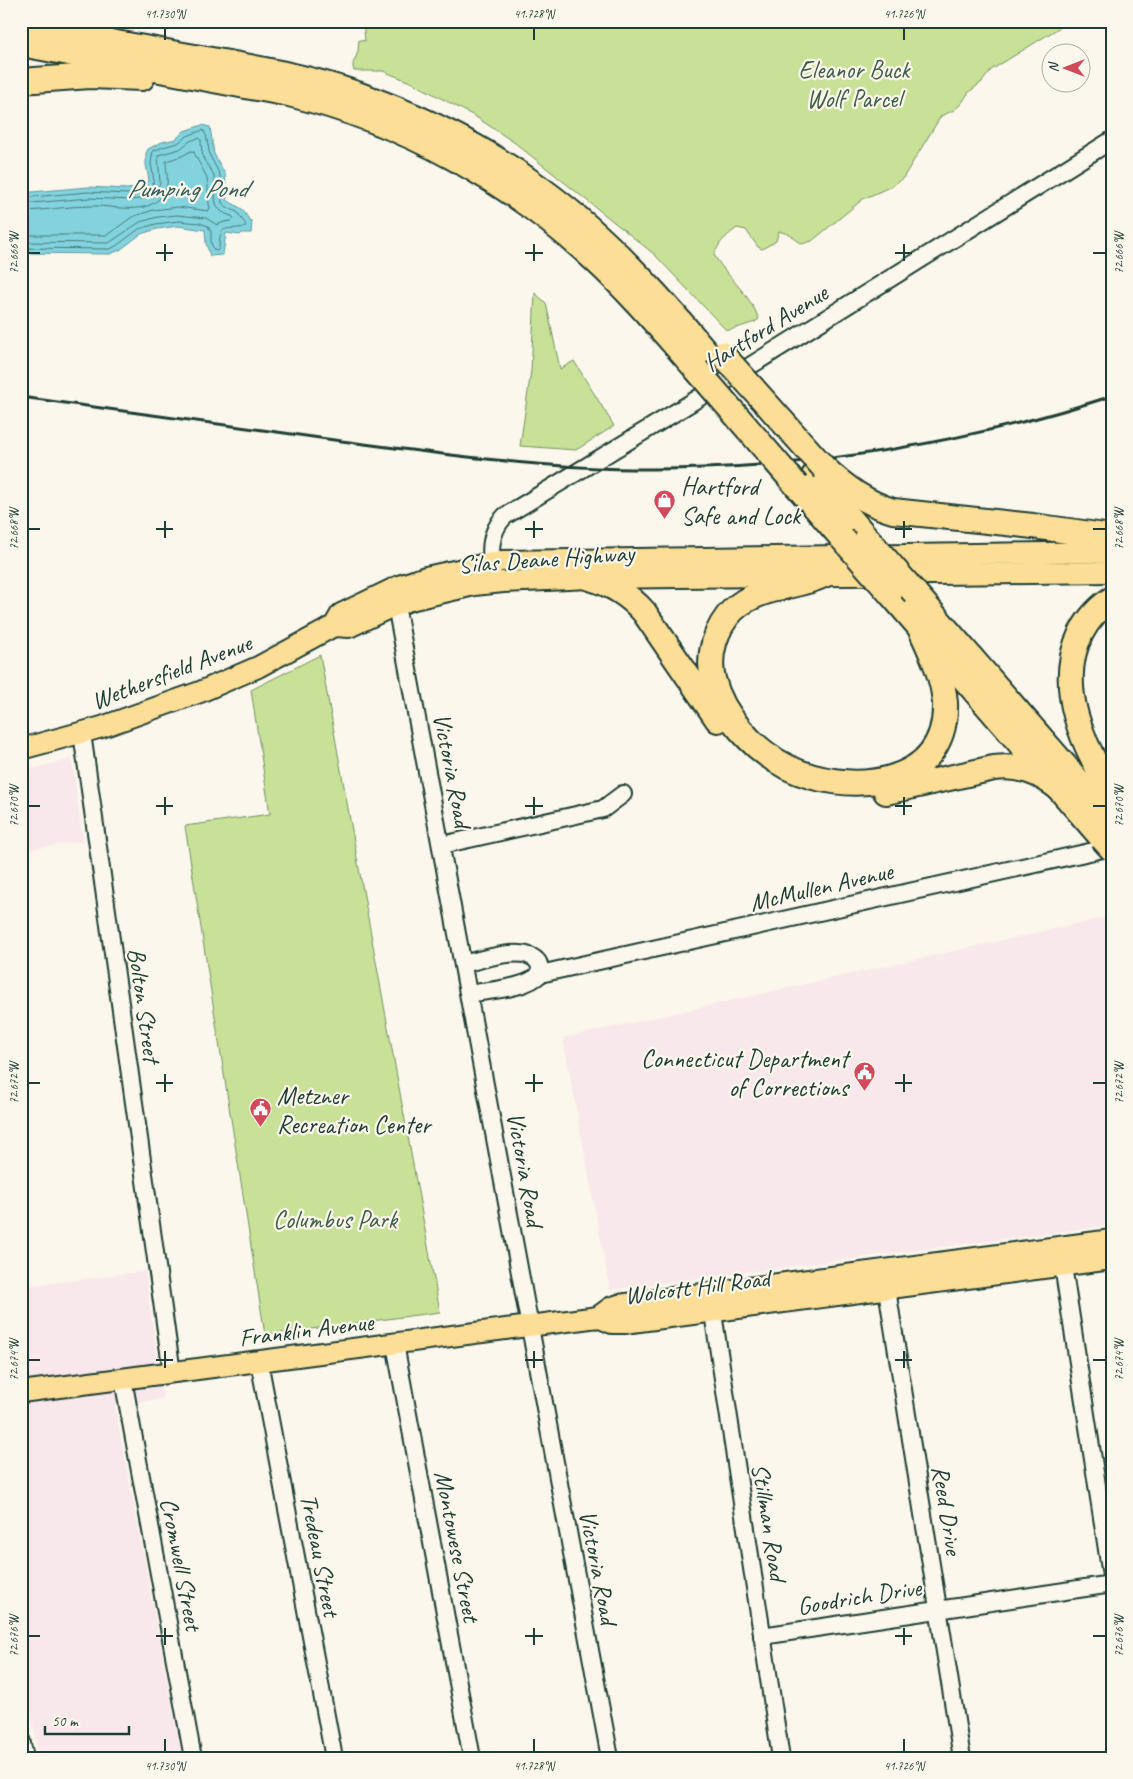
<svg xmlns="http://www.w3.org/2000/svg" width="1133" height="1779" viewBox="0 0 1133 1779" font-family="Caveat,sans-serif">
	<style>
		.built { fill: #f9e8eb }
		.green { fill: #c8e197; stroke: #748f66 }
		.water { fill: #83d3df; stroke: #5b979b }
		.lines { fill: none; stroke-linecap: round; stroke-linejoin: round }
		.shore { stroke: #477978; stroke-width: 1 }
		.minor-casing { stroke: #1f3d34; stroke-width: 20 }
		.major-casing { stroke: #1f3d34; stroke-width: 24 }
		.highway-casing { stroke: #1f3d34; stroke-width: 28 }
		.minor { stroke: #fbf7ec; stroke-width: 16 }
		.major { stroke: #fdde96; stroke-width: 20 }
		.highway { stroke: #fdde96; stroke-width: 24 }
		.rail { stroke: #1f3d34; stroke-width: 3 }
		.highway-bridge-casing { stroke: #1f3d34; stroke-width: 28; stroke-linecap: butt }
		.highway-bridge { stroke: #fdde96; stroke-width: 24 }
		.ticks { fill: none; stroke: #1f3d34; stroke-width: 2 }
		.labels { text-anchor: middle; stroke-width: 4.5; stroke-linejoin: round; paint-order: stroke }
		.park-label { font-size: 25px; fill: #415e48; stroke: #fbf7ec }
		.street-label { font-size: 25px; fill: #1f3d34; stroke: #fbf7ec }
		.poi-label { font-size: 25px; fill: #1f3d34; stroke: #fbf7ec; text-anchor: start }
		.water-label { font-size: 26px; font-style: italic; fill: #335b56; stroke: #fbf7ec }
		.neatline { fill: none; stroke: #1f3d34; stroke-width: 2 }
		.ticks-label { font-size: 12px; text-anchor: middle; fill: #1f3d34 }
	</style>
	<rect width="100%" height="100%" fill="#fbf7ec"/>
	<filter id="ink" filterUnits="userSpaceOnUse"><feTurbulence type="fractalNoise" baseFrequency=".02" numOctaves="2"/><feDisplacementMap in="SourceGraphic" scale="10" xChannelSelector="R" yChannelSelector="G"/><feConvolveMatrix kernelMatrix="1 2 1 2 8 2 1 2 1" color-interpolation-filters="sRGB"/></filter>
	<g filter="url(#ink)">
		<g class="built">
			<polygon points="72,759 83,841 21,851 21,771"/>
			<polygon points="1112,916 1112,1225 610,1290 563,1038"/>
			<polygon points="145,1271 163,1399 115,1406 182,1758 39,1758 21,1662 21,1275 30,1274 32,1285 61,1282"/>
		</g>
		<g class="green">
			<path d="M363,21h707l-79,49 -9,12 -13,10 -8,12 -7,6 -13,6 -38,62 -11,8 -29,13 -51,42 -10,3 -12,-9 -11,-4 -3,10 -14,8 -4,-2 -12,-17 -9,-2c-11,8 -18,14 -23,27 13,22 36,39 45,64l-4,3 -25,8h-4l-72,-76 -139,-111 -39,-26 -63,-34 -30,-12h-29c-3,-8 1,-10 3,-17 2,-4 1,-10 2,-14l6,1z"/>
			<polygon points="535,293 546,303 560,369 574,361 614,426 576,450 520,446 531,371"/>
			<polygon points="320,655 440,1312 265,1335 185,826 270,814 251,690"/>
		</g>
		<polygon class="water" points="202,125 210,127 214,154 225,174 227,200 242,209 250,221 252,221 251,233 242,233 240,235 226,233 223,255 210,256 206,243 205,230 178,226 157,229 141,234 120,250 110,254 21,253 21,193 88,187 127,189 144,187 149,180 146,164 146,153 148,149 162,142 176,139 184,131"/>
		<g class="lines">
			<g class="shore">
				<path d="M21,198l67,-6 39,2 19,-2 4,-3 4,-8 -3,-18 2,-12 10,-4 15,-4 9,-7 16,-6 3,5 4,21 10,19 2,28 5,4 10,5 9,13 -1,2c-20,4 -25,-5 -26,22l-2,2 -3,-1 -3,-7v-11l-3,-6 -8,-3 -22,-2 -22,3 -17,5 -23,17 -6,3 -89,-1"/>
				<path d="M21,204l68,-6 42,2 17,-2 7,-5 5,-10 -2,-28 22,-6 10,-8 8,-3 3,2c0,7 1,13 3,20 3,5 9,11 10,17 4,17 -6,33 18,39l2,3 -2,2 -8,1 -7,3 -11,-7 -29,-3 -19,2 -18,5 -31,21 -88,-1"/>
				<path d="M21,211c23,0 46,-5 69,-5 21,-1 51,9 68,-6 14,-11 8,-25 8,-39l16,-5 9,-5 3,1c3,9 11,19 13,27 2,9 0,19 3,29l-2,3 -30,-4 -25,3 -21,7 -25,18h-86"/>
			</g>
			<defs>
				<g id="minor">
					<path d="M494,583c-3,-25 -8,-48 11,-67l184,-112 423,-264"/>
					<path d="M393,595l3,10c74,384 142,769 214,1153"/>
					<polyline points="82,733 172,1373"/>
					<polyline points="442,845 603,809 623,794"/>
					<path d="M463,964c18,-4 62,-20 75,-2 2,3 2,8 2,12"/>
					<path d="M469,994c20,-4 57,-5 71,-20l572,-127"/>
					<polyline points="1061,1253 1112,1582"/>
					<polyline points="885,1277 962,1758"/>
					<polyline points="711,1300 781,1758"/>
					<polyline points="395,1344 472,1758"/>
					<polyline points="259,1361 334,1758"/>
					<polyline points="123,1379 193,1758"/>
					<polyline points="762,1636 1112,1584"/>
					<polyline points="21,1739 25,1758"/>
				</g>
				<g id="major">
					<polyline points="334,626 341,614 399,586 426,577 500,561 1112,552"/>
					<polyline points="21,749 102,727 200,692 258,667 334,626 349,627 389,608 410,600 474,585 503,582 590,578 1112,572"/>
					<polyline points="598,1317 610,1308 619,1305 1112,1240"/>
					<polyline points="598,1317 612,1323 624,1323 1112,1259"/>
					<polyline points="21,1392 598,1317"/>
				</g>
				<g id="highway">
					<path d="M21,26c62,11 123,22 185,33 51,9 102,18 151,35 66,23 128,54 184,95 66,48 120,109 172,171"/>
					<path d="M21,44l268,50c115,28 221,86 307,167 37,34 68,72 101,109"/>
					<polyline points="21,81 90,76 142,78"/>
					<path d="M825,469c21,19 41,34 68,42l140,15 79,11"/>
					<polyline points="814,476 867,538"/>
					<polyline points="797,486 842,538"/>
					<path d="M824,575c-29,14 -66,11 -91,35 -17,17 -26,45 -20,69 9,37 41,71 74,88 58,29 161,23 158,-64 -2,-27 -14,-51 -25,-75"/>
					<path d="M590,578c21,6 39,17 54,34l74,108"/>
					<polyline points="890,593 1102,838"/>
					<polyline points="915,593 1112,820"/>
					<path d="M1112,599c-13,8 -24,21 -31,34 -26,53 2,113 31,159"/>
					<path d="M886,792l108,-24c26,-3 44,4 65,20"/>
				</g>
			</defs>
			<use href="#minor" class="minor-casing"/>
			<use href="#major" class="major-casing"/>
			<use href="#highway" class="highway-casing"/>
			<use href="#minor" class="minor"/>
			<use href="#major" class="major"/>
			<use href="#highway" class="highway"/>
			<path class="rail" d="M21,397c105,14 209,28 313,43 99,13 198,27 298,29 162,2 325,-23 480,-73"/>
			<defs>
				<g id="highway-bridge">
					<polyline points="722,354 825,469"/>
					<polyline points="697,370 797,486"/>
					<polyline points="842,538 890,593"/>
					<polyline points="867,538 915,593"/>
					<polyline points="1102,838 1112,849"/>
				</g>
			</defs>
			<use href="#highway-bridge" class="highway-bridge-casing"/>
			<use href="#highway-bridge" class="highway-bridge"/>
		</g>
	</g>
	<path class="ticks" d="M165,28v12M534,28v12M904,28v12M165,244v17M534,244v17M904,244v17M28,253h12M156,253h17M525,253h18M895,253h17M1093,253h13M165,521v17M534,521v17M904,521v17M28,529h12M156,529h17M525,529h18M895,529h17M1093,529h13M165,797v18M534,797v18M904,797v18M28,806h12M156,806h17M525,806h18M895,806h17M1093,806h13M165,1074v18M534,1074v18M904,1074v18M28,1083h12M156,1083h17M525,1083h18M895,1083h17M1093,1083h13M165,1351v17M534,1351v17M904,1351v17M28,1360h12M156,1360h17M525,1360h18M895,1360h17M1093,1360h13M165,1628v17M534,1628v17M904,1628v17M28,1636h12M156,1636h17M525,1636h18M895,1636h17M1093,1636h13M165,1739v13M534,1739v13M904,1739v13"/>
	<defs>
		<symbol id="shop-pin" viewBox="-11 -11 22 30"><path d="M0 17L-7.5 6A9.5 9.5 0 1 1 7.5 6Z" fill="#d1495b" stroke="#fbf7ec"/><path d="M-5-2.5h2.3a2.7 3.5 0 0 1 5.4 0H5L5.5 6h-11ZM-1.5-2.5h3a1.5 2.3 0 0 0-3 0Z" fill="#fff"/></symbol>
		<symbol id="civic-pin" viewBox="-11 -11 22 30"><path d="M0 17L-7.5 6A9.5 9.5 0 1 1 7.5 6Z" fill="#d1495b" stroke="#fbf7ec"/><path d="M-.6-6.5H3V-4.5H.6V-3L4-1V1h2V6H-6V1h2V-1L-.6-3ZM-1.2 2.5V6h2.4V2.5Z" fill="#fff"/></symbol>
	</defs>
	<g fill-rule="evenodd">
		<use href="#shop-pin" x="652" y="488" width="25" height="34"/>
		<use href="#civic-pin" x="852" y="1060" width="25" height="34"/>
		<use href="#civic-pin" x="248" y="1096" width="25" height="34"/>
	</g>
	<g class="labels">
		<g class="park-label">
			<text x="854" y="78">Eleanor Buck<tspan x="854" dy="29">Wolf Parcel</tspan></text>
			<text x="335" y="1228">Columbus Park</text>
		</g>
		<g class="street-label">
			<text transform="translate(765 327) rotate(-32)" y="9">Hartford Avenue</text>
			<text transform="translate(546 558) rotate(-4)" y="9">Silas Deane Highway</text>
			<text transform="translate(171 671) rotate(-21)" y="9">Wethersfield Avenue</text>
			<text transform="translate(453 770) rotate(79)" y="9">Victoria Road</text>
			<text transform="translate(821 886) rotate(-13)" y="9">McMullen Avenue</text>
			<text transform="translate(145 1005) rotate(82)" y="9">Bolton Street</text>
			<text transform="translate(526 1169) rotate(80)" y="9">Victoria Road</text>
			<text transform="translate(697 1286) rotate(-7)" y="9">Wolcott Hill Road</text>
			<text transform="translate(306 1329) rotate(-7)" y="9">Franklin Avenue</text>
			<text transform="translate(948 1510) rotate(81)" y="9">Reed Drive</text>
			<text transform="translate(770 1522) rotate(81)" y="9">Stillman Road</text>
			<text transform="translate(458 1546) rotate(79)" y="9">Montowese Street</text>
			<text transform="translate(321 1555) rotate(79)" y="9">Tredeau Street</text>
			<text transform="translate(182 1564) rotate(79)" y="9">Cromwell Street</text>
			<text transform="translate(599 1567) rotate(79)" y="9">Victoria Road</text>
			<text transform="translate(859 1596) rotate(-9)" y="9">Goodrich Drive</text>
		</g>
		<g class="poi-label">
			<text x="681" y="495">Hartford<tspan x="681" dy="29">Safe and Lock</tspan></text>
			<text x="848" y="1067" text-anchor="end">Connecticut Department<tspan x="848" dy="29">of Corrections</tspan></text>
			<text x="277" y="1104">Metzner<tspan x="277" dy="29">Recreation Center</tspan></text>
		</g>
		<g class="water-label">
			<text x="187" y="197">Pumping Pond</text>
		</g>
	</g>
	<rect width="1133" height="1779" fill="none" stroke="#fbf7ec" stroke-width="55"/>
	<g transform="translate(1066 68) rotate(270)"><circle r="24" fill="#fbf7ec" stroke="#a3ada2"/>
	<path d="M0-4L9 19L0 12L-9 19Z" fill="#d1495b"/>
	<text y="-8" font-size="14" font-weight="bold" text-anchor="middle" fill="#1f3d34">N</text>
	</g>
	<path d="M45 1726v8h84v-8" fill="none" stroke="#1f3d34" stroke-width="2.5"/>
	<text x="52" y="1726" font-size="15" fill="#1f3d34" stroke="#fbf7ec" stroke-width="4" paint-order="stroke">50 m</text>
	<rect x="28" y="28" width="1078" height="1724" class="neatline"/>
	<g class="ticks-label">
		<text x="165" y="18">41.730°N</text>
		<text x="534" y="18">41.728°N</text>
		<text x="904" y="18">41.726°N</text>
		<text transform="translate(1119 253) rotate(-90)" y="4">72.666°W</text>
		<text transform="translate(14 253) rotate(-90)" y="4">72.666°W</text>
		<text transform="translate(1119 529) rotate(-90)" y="4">72.668°W</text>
		<text transform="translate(14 529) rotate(-90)" y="4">72.668°W</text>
		<text transform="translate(1119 806) rotate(-90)" y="4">72.670°W</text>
		<text transform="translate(14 806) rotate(-90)" y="4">72.670°W</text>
		<text transform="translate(1119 1083) rotate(-90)" y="4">72.672°W</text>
		<text transform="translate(14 1083) rotate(-90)" y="4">72.672°W</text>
		<text transform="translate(1119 1360) rotate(-90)" y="4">72.674°W</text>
		<text transform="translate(14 1360) rotate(-90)" y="4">72.674°W</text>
		<text transform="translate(14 1636) rotate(-90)" y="4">72.676°W</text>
		<text transform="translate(1119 1636) rotate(-90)" y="4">72.676°W</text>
		<text x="165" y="1770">41.730°N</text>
		<text x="534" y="1770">41.728°N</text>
		<text x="904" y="1770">41.726°N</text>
	</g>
</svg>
